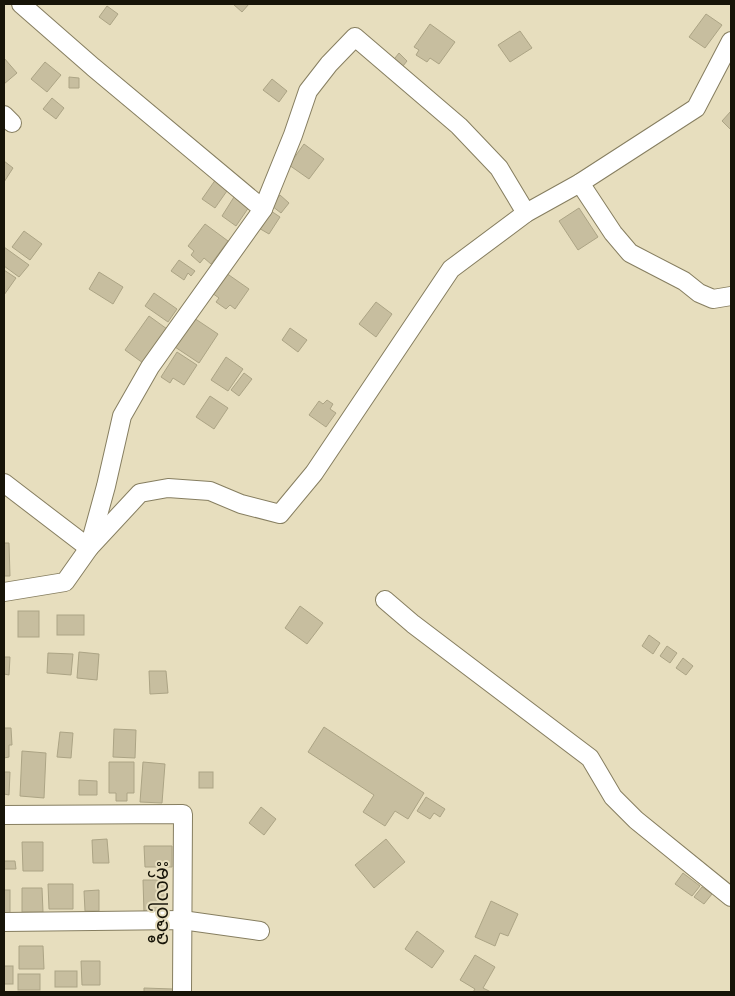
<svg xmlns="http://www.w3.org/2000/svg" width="735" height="996" viewBox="0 0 735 996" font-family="Jost,'Noto Sans Myanmar',sans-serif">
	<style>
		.building { fill: #c7be9f; stroke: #aca485 }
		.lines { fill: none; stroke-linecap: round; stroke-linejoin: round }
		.street-casing { stroke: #867e60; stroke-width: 20 }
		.street { stroke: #fff; stroke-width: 18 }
		.labels { text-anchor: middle; stroke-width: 4; stroke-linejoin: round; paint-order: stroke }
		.street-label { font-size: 19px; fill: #171408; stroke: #e7debe }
	</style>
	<rect width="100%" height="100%" fill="#e7debe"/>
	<g class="building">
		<polygon points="233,4 249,4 242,12"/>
		<polygon points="107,6 118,14 110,25 99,17"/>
		<polygon points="706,14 722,25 705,48 689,37"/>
		<polygon points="430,24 455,42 439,64 430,58 427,62 416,55 419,50 414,47"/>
		<polygon points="520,31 532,48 510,62 498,45"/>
		<polygon points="399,53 407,61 399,71 391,63"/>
		<polygon points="4,58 17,73 4,84"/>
		<polygon points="45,62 61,75 47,92 31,79"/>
		<polygon points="69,77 79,78 79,88 69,88"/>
		<polygon points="272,79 287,91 279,102 263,90"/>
		<polygon points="52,98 64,108 56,119 43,109"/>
		<polygon points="731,111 731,130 722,121"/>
		<polygon points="304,144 324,159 309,179 289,165"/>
		<polygon points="4,161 13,168 4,182"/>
		<polygon points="216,179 229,188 215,208 202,199"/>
		<polygon points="280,195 289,203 281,213 272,206"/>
		<polygon points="234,197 249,207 236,226 222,216"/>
		<polygon points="579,208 598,237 578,250 559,221"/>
		<polygon points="268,209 280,217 269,234 257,227"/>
		<polygon points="205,224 228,241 211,264 204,258 200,263 191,255 194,251 188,246"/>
		<polygon points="24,231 42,244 30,260 12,247"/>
		<polygon points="4,247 29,265 19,277 4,266"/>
		<polygon points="179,260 195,271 191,276 188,273 184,280 171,271"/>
		<polygon points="4,270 16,278 4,295"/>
		<polygon points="99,272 123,287 113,304 89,289"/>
		<polygon points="226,273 249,289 235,309 230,305 226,309 216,302 219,298 212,293"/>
		<polygon points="154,293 177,309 168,322 145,306"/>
		<polygon points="376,302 392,314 376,337 359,324"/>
		<polygon points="149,316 167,329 143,363 125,350"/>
		<polygon points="194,318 218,334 199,363 175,347"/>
		<polygon points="290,328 307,340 298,352 282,340"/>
		<polygon points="177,352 197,365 184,385 173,378 170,383 161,377"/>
		<polygon points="226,357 243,369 228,391 211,380"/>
		<polygon points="244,373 252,379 239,396 231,390"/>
		<polygon points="210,396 228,408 214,429 196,417"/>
		<polygon points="327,400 333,404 330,409 336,413 326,427 309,415 319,401 323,404"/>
		<polygon points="4,543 9,543 10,576 4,576"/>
		<polygon points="300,606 323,623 307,644 285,628"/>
		<rect x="18" y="611" width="21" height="26"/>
		<rect x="57" y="615" width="27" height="20"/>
		<polygon points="649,635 660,643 653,654 642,646"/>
		<polygon points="667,646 677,653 670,663 660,656"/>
		<polygon points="79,652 99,654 97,680 77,678"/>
		<polygon points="48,653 73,654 71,675 47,673"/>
		<polygon points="4,657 10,657 9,675 4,674"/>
		<polygon points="683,658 693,666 686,675 676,668"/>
		<polygon points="149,671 166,671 168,693 150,694"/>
		<polygon points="324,727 424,793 408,819 395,811 385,826 363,812 374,795 308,752"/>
		<polygon points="4,728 11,728 12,745 9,745 9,757 4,758"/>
		<polygon points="114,729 136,730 135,758 113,757"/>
		<polygon points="60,732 73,733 71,758 57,757"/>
		<polygon points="22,751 46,753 44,798 20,796"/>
		<polygon points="109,762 134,762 134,793 127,793 127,801 116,801 116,793 109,793"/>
		<polygon points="143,762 165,764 162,803 140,802"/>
		<polygon points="4,772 10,772 9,795 4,794"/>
		<rect x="199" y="772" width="14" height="16"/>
		<polygon points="79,780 97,781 97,795 79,795"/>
		<polygon points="426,797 445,809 440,817 434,813 430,819 417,811"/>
		<polygon points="261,807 276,819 264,835 249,823"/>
		<polygon points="107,839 109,863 93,863 92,840"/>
		<polygon points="386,839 405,862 374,888 355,865"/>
		<polygon points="22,842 43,842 43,871 23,871"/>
		<polygon points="144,846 172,846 172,867 145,867"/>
		<polygon points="4,861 15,861 16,869 4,869"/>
		<polygon points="683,873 700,886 692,896 675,884"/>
		<polygon points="143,880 165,880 166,913 144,913"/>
		<polygon points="48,884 73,884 73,909 49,909"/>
		<polygon points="702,887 712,894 704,904 694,897"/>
		<polygon points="22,888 42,888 43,912 22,912"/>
		<rect x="4" y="890" width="6" height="24"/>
		<polygon points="99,890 99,911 85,911 84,891"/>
		<polygon points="491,901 518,914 508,936 500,933 495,946 475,937"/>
		<polygon points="417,931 444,951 432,968 405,949"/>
		<polygon points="19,946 43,946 44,969 19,969"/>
		<polygon points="475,955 495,967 483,988 491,992 473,992 475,989 460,980"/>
		<polygon points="81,961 100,961 100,985 82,985"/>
		<rect x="4" y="966" width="9" height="18"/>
		<rect x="55" y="971" width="22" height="16"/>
		<rect x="18" y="974" width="22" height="16"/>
		<polygon points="144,988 173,989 173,992 144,992"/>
	</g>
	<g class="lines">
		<defs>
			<g id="street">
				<polyline points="4,115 12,123"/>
				<polyline points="580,183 613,233 630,253 684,281 699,293 713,299 731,296"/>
				<polyline points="263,209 293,135 308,91 329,64 355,37 459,126 499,168 526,213"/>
				<polyline points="4,483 89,548 106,486 122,416 150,367 263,209 93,67 21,4"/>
				<polyline points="4,592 65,582 89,548 140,493 168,488 210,491 241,504 280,514 314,473 451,269 526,213 580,183 696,108 731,41"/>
				<polyline points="385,600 413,624 590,758 613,797 636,820 731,897"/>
				<polyline points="4,815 183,814 182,992"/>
				<polyline points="4,922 182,920 260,931"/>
			</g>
		</defs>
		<use href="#street" class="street-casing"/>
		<use href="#street" class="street"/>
	</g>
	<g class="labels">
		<g class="street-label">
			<text transform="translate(161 903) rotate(-90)" y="7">ဇီဇဝါလမ်း</text>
		</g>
	</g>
	<rect width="735" height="996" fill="none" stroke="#171408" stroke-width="10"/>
</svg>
